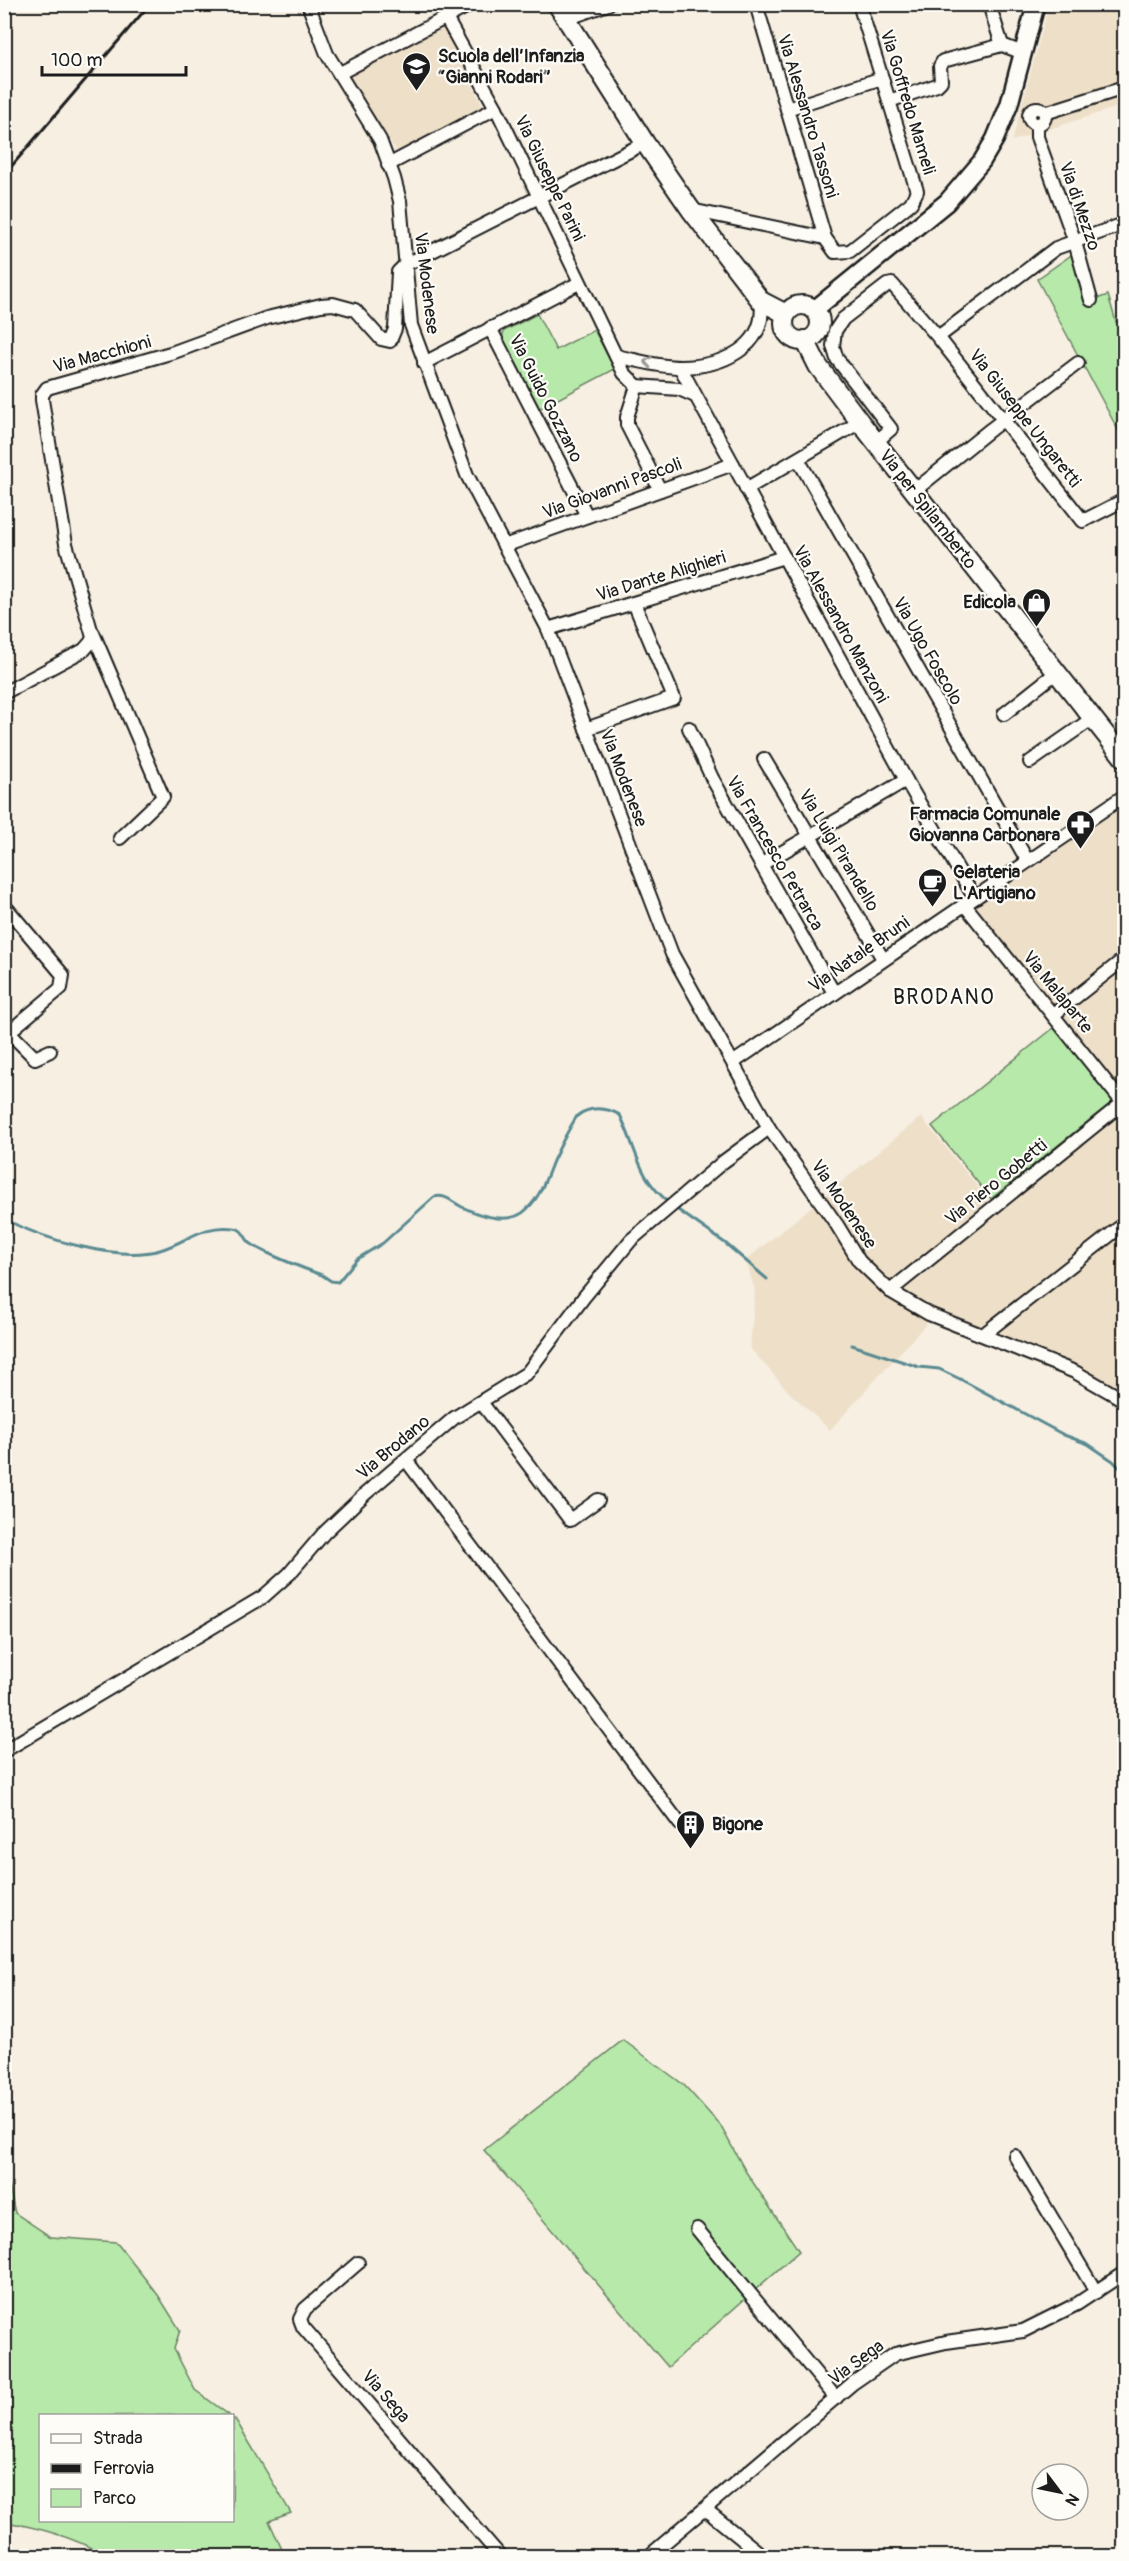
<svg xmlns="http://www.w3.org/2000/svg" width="1129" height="2561" viewBox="0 0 1129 2561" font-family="Pangolin,sans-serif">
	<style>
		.built { fill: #eedfc8 }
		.green { fill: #b7e9aa; stroke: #6a8263; stroke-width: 1.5 }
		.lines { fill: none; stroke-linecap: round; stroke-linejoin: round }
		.stream { stroke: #5a8a91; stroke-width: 3 }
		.street-casing { stroke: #1c1c1c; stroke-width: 16 }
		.secondary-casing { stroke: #1c1c1c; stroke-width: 21 }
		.primary-casing { stroke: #1c1c1c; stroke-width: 22 }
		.street { stroke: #fdfcf7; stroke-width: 12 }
		.secondary { stroke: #fdfcf7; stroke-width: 16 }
		.primary { stroke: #fdfcf7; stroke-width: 18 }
		.rail { stroke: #1c1c1c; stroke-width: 3 }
		.oneway { stroke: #989794 }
		.labels { text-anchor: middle; stroke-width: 4.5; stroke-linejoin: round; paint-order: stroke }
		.poi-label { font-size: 18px; font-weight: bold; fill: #1c1c1c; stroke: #fdfcf7; text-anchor: start }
		.street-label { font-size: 18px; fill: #1c1c1c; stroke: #fdfcf7 }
		.quarter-label { font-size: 21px; letter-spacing: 1.5px; fill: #1c1c1c; stroke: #fdfcf7 }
	</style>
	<rect width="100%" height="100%" fill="#f6efe2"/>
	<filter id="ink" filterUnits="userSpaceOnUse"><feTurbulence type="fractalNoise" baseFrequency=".0167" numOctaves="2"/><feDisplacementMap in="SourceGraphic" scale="12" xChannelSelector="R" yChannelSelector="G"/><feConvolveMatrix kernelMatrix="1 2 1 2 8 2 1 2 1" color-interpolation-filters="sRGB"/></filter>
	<g filter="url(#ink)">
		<g class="built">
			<polygon points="1049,5 1124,5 1124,105 1012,141"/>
			<polygon points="443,28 484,108 397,152 349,76"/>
			<polygon points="1124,798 1124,1399 934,1315 830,1430 789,1392 750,1348 755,1291 746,1260 921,1117 990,1202 1116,1100 966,914"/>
		</g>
		<g class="green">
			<polygon points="1073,254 1088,302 1108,295 1116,322 1124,319 1124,441 1037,279"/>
			<polygon points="537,314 556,350 594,330 615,369 539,409 502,338 504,331"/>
			<polygon points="1056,1026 1112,1097 1112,1102 991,1199 932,1126"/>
			<polygon points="623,2040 684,2085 720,2125 746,2172 799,2251 668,2367 484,2150"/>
			<path d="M4,2162l11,51 36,24 65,5 42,53 22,35 -6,19 21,41 34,25 -189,1v104h192l1,-102 4,4 54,91 -22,8 16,35h-179c-28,-17 -62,-27 -95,-33l-7,-17z"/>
		</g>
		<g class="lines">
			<g class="stream">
				<polyline points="678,1210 725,1243 767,1279"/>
				<path d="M4,1219c39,20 113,43 156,31 28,-8 41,-26 74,-22 10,1 10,10 16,15 11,9 57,27 72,32l9,6 7,1 19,-23 26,-16 51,-46c12,-3 18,5 28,10 19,9 49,19 65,2 14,-13 19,-31 26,-48 7,-15 15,-31 24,-45 12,-10 29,-9 43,-1 17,34 17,63 50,88"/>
				<polyline points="852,1345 919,1367 939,1369 960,1379 1064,1435 1088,1444 1113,1461 1124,1472"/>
			</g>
			<defs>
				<g id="street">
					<polyline points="308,4 327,54 380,140 394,178 400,201 411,325 467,475 548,629 672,954 769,1128 837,1225 859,1261 890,1291 929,1314 1075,1372 1124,1400"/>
					<polyline points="756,4 825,238 835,252 850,251 911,203 917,191 859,4"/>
					<polyline points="989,4 1002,45"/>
					<polyline points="446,18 496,108 624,373 637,386 679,389 695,396"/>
					<polyline points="566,19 608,4"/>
					<polyline points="340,73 472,4"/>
					<polyline points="889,101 937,85 941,81 940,66 943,61 1002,45 1023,53"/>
					<circle cx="1037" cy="116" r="8"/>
					<polyline points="787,109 882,78"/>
					<polyline points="1045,113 1124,88"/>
					<polyline points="1037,124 1037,137 1075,242 1091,300"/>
					<polyline points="388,165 496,108"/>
					<polyline points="691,210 825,238"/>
					<polyline points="490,328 587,516"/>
					<polyline points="938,337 1056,248 1124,224"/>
					<path d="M616,356c20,4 43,11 64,11 40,0 88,-19 81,-66"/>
					<polyline points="424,363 579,283"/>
					<polyline points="680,367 906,780 974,897"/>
					<polyline points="637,386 627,417 627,425 660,490"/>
					<polyline points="876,442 891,429 837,359 833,346 835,331 843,319 887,285 892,284 938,337 1083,521 1124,500"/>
					<polyline points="798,459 1027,860"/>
					<polyline points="746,489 860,422"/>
					<polyline points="914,491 991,429 1078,363"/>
					<polyline points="504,546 733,464"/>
					<polyline points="548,629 784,557"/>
					<polyline points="93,633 163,797 120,838"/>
					<polyline points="4,693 84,650 91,642 93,637 66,544 42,400 42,395 47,388 174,352 267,318 321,305 333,304 355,310 381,339 390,341 395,329 398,272 405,265 645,143"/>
					<polyline points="1004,714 1057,672"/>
					<polyline points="689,728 712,778 834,993"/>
					<polyline points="586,729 674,698 634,603"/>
					<polyline points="764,759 883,959"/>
					<polyline points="1030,762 1093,718"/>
					<polyline points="762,864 906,780"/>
					<polyline points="964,904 1123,1103"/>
					<polyline points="4,905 63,975 61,988 9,1032 35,1058 50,1051"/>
					<polyline points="1053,1015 1124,959"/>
					<polyline points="734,1062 1124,796"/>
					<polyline points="890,1291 1124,1102"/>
					<polyline points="984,1334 1124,1224"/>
					<polyline points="481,1402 570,1520 598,1500"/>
					<polyline points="406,1460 680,1824"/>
					<polyline points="4,1751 263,1597 289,1574 324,1533 365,1494 454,1418 527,1373 584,1297 631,1240 723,1162 769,1128"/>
					<polyline points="1015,2156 1096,2292"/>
					<polyline points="697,2229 836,2398"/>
					<polyline points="358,2263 305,2309 300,2319 303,2327 500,2556"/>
					<polyline points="705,2509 763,2556"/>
					<polyline points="649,2556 853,2383 895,2354 946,2342 1023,2331 1077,2304 1124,2273"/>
				</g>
				<polyline id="secondary" points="814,310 947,202 982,161 995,139 1009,105 1036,4"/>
				<g id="primary">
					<polyline points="557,4 645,143 691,210 761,301 786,314"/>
					<circle cx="802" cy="323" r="18"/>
					<polyline points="805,340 818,366 860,422 1124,758"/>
				</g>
			</defs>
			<use href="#street" class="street-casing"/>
			<use href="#secondary" class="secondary-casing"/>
			<use href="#primary" class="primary-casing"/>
			<use href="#street" class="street"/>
			<use href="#secondary" class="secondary"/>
			<use href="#primary" class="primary"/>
			<polyline class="rail" points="4,175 150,4"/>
		</g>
		<defs><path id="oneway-chevron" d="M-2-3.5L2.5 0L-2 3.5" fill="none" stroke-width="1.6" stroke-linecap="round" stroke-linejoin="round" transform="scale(1.5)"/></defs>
		<use class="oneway" href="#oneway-chevron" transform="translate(648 362) rotate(-171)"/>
	</g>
	<defs>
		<symbol id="school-pin" viewBox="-11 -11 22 30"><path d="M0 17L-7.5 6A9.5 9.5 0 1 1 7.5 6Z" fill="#1c1c1c" stroke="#fdfcf7"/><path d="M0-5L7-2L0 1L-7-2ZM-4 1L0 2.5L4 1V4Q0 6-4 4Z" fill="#fff"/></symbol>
		<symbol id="shop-pin" viewBox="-11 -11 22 30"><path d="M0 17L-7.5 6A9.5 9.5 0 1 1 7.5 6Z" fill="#1c1c1c" stroke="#fdfcf7"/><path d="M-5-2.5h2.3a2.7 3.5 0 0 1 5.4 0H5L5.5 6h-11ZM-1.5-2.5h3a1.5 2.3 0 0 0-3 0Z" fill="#fff"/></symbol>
		<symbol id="pharmacy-pin" viewBox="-11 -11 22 30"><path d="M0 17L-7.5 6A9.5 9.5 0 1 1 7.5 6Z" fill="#1c1c1c" stroke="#fdfcf7"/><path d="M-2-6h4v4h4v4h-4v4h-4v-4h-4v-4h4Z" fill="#fff"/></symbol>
		<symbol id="cafe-pin" viewBox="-11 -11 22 30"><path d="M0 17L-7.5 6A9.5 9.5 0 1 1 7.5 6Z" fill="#1c1c1c" stroke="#fdfcf7"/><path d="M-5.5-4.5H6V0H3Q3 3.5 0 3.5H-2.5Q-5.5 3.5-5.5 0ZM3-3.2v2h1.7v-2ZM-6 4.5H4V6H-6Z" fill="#fff"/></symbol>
		<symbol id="building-pin" viewBox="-11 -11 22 30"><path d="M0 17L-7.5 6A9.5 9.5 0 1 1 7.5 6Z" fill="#1c1c1c" stroke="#fdfcf7"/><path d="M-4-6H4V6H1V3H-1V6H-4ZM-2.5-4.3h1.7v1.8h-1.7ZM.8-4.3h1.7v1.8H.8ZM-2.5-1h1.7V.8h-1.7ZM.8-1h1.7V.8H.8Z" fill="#fff"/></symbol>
	</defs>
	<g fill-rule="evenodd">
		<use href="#school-pin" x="400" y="50" width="33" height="45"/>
		<use href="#shop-pin" x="1020" y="586" width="33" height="45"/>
		<use href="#pharmacy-pin" x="1064" y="808" width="33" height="45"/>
		<use href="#cafe-pin" x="916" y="866" width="33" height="45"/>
		<use href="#building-pin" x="674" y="1808" width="33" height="45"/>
	</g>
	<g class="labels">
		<g class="poi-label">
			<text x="438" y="62">Scuola dell’Infanzia<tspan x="438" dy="21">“Gianni Rodari”</tspan></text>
			<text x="1016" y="608" text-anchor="end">Edicola</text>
			<text x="1060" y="820" text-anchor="end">Farmacia Comunale<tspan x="1060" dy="21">Giovanna Carbonara</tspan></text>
			<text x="953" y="878">Gelateria<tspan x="953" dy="21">L'Artigiano</tspan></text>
			<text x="712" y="1830">Bigone</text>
		</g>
		<g class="street-label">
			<text transform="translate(908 102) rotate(73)" y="6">Via Goffredo Mameli</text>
			<text transform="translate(808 116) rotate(73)" y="6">Via Alessandro Tassoni</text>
			<text transform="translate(550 178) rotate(64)" y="6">Via Giuseppe Parini</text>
			<text transform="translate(1080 206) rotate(71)" y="6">Via di Mezzo</text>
			<text transform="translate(427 283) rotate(83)" y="6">Via Modenese</text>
			<text transform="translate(102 354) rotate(-15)" y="6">Via Macchioni</text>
			<text transform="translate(546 398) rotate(63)" y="6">Via Guido Gozzano</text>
			<text transform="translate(1025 418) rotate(52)" y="6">Via Giuseppe Ungaretti</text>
			<text transform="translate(612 488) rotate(-20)" y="6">Via Giovanni Pascoli</text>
			<text transform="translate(928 509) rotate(52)" y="6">Via per Spilamberto</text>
			<text transform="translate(661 576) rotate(-17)" y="6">Via Dante Alighieri</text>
			<text transform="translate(841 624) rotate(61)" y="6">Via Alessandro Manzoni</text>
			<text transform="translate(928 651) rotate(60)" y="6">Via Ugo Foscolo</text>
			<text transform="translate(624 778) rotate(69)" y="6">Via Modenese</text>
			<text transform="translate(839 850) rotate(59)" y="6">Via Luigi Pirandello</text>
			<text transform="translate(775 853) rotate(60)" y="6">Via Francesco Petrarca</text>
			<text transform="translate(859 954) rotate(-35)" y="6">Via Natale Bruni</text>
			<text transform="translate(1058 992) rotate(51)" y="6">Via Malaparte</text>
			<text transform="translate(996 1182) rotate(-39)" y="6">Via Piero Gobetti</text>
			<text transform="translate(844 1204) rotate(56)" y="6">Via Modenese</text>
			<text transform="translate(393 1447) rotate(-40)" y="6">Via Brodano</text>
			<text transform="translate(856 2362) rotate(-36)" y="6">Via Sega</text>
			<text transform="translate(386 2396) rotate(49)" y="6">Via Sega</text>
		</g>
		<g class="quarter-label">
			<text x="944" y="1004">BRODANO</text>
		</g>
	</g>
	<rect width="1129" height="2561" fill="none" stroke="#fdfcf7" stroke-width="24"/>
	<rect x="12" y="12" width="1105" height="2537" fill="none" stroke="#1c1c1c" stroke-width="2" filter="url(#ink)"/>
	<rect x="39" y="2414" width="195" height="108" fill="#fdfcf7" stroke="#a3a29f" stroke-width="1.5"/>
	<rect x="51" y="2434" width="30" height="9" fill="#fdfcf7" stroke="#a3a29f" stroke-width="1.5"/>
	<text x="93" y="2444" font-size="18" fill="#1c1c1c">Strada</text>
	<rect x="51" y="2464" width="30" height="9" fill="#1c1c1c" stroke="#a3a29f" stroke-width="1.5"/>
	<text x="93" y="2474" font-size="18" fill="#1c1c1c">Ferrovia</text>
	<rect x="51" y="2489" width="30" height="18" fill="#b7e9aa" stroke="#a3a29f" stroke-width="1.5"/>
	<text x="93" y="2504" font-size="18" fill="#1c1c1c">Parco</text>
	<g transform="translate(1060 2492) rotate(122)"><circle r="28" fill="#fdfcf7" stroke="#a3a29f" stroke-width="1.5"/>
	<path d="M0-4.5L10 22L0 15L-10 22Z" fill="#1c1c1c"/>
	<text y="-9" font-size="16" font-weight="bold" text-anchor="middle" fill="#1c1c1c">N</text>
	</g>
	<path d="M42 66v9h144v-9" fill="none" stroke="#1c1c1c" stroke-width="3"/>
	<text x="51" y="66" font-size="18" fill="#1c1c1c" stroke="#fdfcf7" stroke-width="4.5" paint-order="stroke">100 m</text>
</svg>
